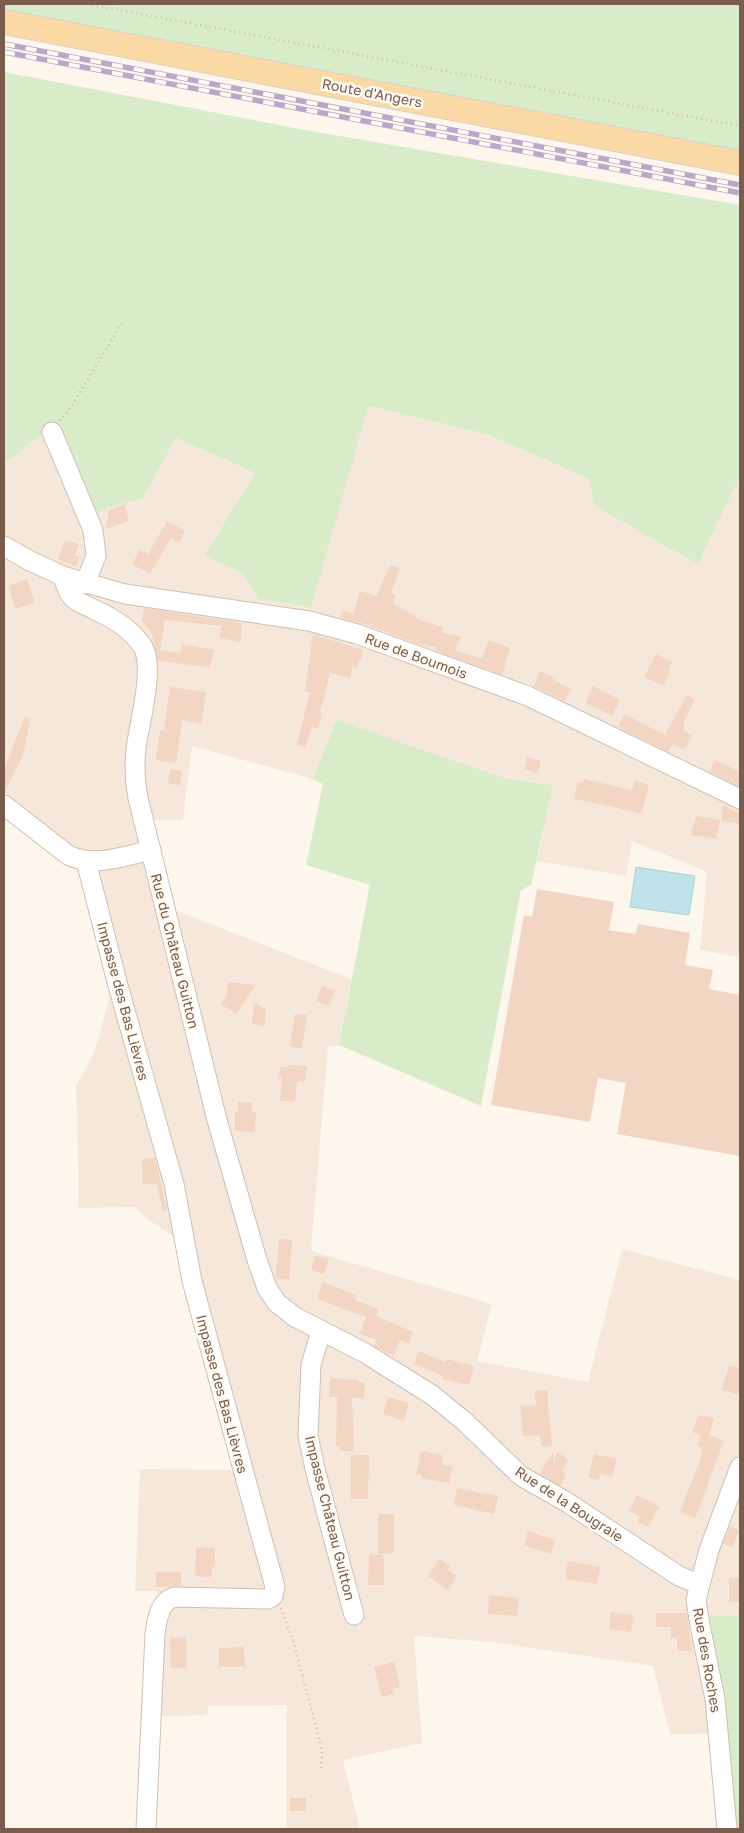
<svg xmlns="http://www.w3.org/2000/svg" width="744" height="1833" viewBox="0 0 744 1833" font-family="'Golos Text',sans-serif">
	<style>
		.residential { fill: #f5e8da }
		.green { fill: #d8ecc9 }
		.water { fill: #bfe3e8; stroke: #a5d3da }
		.building { fill: #f3d5c3 }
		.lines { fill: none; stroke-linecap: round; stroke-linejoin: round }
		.minor-casing { stroke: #d1beb0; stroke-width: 21 }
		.major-casing { stroke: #dad1cd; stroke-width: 26 }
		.path { stroke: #d9b8a5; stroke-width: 2.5; stroke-dasharray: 1 4; stroke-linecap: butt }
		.minor { stroke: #fff; stroke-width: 19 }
		.major { stroke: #fbd9a5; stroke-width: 24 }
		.rail-casing { stroke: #b9a8c9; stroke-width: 5.5 }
		.rail { stroke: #fffaf3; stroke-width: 4; stroke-dasharray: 11; stroke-linecap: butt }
		.labels { text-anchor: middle; stroke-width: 5; stroke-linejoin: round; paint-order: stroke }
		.street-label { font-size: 14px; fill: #7a5c4d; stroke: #fffaf3 }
	</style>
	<rect width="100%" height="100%" fill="#fdf6ec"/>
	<polygon class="residential" points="367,406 486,434 591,479 594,506 698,564 740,476 740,957 700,950 707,872 632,841 626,876 537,861 553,785 508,779 336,720 313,779 192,746 183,820 152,820 170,908 351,979 339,1045 328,1047 311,1251 492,1304 477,1361 588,1382 622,1249 740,1280 740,1616 707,1615 720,1733 670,1735 653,1666 491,1642 414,1636 422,1743 343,1760 360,1829 286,1829 287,1705 208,1706 207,1715 151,1717 160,1609 157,1591 135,1591 140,1469 242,1470 184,1243 146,1218 135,1207 79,1208 76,1085 89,1063 97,1044 110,994 117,982 87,868 4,810 4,462 14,457 40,435 59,436 143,498 176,438 255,473 204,556 242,572 259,599 311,607"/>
	<g class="green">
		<polygon points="4,4 740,4 740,153 4,13"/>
		<polygon points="4,72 305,130 740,205 740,476 698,564 594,506 590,479 486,434 368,406 311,607 259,599 242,572 204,556 255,473 176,438 143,498 92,512 59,436 40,435 14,457 4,462"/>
		<polygon points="336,720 508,779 553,785 531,885 521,890 481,1106 339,1045 370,885 306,865 323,784 313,779"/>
		<polygon points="706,1615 740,1616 740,1829 727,1829"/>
	</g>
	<polygon class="water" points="636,867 695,876 689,915 630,907"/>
	<g class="building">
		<polygon points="125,504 129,521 106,529 109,510"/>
		<polygon points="167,521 185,531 179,542 171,538 150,574 132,564 140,550 148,554"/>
		<polygon points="65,540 79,544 75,555 80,556 76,566 58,560"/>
		<polygon points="390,565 400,568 391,593 396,595 393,604 417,617 416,618 444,628 442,633 461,636 455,650 482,659 489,640 510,648 502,675 436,651 437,647 421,645 361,623 340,618 343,610 352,613 355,610 360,591 377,596"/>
		<polygon points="27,579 35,603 15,609 9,586"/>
		<polygon points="144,608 242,623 240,642 220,638 221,626 165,620 160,650 180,653 182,644 214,650 210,667 158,661 152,634 142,620"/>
		<polygon points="313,634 363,650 361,661 359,661 357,668 353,667 350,678 330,673 320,712 322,713 318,729 312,727 305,747 297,745 310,692 305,691"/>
		<polygon points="656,654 672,662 669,667 670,668 668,672 670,673 663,685 644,677"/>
		<polygon points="540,671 556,678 555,681 571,689 565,701 534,686"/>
		<polygon points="593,686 620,700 612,716 586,703"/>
		<polygon points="170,687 206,692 201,724 182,720 176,763 156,760 160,730 164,731"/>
		<polygon points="687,695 695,699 684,722 684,731 692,735 684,750 673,744 668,752 618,727 624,714 665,735"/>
		<polygon points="25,717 30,719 23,755 4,794 4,769"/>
		<polygon points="527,757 541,761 538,773 524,769"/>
		<polygon points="715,760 740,772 740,787 709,771"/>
		<polygon points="170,769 182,771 180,785 168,784"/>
		<polygon points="584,779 632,790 635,780 649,785 641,814 614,807 574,799 578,782 583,783"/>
		<polygon points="723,805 740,814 740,824 721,821"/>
		<polygon points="696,816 720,820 716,839 691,835"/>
		<polygon points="537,889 614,902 609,930 636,934 638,924 690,933 685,965 713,970 709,989 740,995 740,1156 617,1134 626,1083 598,1078 590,1122 491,1105 524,915 532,917"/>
		<polygon points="228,982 256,985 236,1014 221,1004 227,995"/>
		<polygon points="322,986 335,990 329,1006 316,1002"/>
		<polygon points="254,1002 266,1010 264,1026 252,1024"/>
		<polygon points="295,1014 307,1015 302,1049 290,1046"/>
		<polygon points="288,1065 307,1066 305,1082 297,1081 295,1102 280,1101 282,1078 279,1077 280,1067 288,1067"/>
		<polygon points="238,1102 252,1103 252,1112 256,1112 255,1132 235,1131 235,1112 238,1112"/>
		<polygon points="155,1158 167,1210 163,1211 157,1184 143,1184 142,1159"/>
		<polygon points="279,1239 292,1240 289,1280 276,1278"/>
		<polygon points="315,1256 329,1259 324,1274 311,1270"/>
		<polygon points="323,1282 356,1295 355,1300 379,1309 376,1316 413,1332 409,1344 400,1340 394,1356 374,1346 377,1340 360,1334 366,1317 317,1299"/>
		<polygon points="419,1351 446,1362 447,1359 474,1366 469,1385 442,1379 443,1376 414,1364"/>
		<polygon points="729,1365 740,1368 740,1386 738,1394 722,1390"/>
		<polygon points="330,1378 358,1380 358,1382 365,1383 364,1398 352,1398 354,1451 340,1451 340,1446 336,1446 337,1397 329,1397"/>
		<polygon points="547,1390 552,1446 541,1447 540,1435 523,1436 520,1406 536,1405 535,1391"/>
		<polygon points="388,1397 409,1403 404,1421 383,1414"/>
		<polygon points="699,1415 714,1418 709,1435 724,1441 707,1486 708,1486 695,1518 680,1512 701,1458 702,1448 697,1446 701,1435 692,1432"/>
		<polygon points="421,1451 442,1455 443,1465 453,1467 449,1483 422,1478 422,1475 416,1474"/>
		<polygon points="557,1452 569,1460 562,1470 566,1474 561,1486 539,1474 553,1453 554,1466"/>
		<polygon points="594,1454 617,1459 612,1477 600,1474 599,1480 588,1477"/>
		<polygon points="351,1455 369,1455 368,1499 351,1499"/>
		<polygon points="457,1488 498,1496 494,1514 454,1505"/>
		<polygon points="637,1495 659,1506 648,1527 637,1522 640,1516 629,1511"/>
		<polygon points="378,1514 394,1514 394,1553 378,1554"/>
		<polygon points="730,1526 739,1530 733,1547 723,1544"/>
		<polygon points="528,1531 555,1540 551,1554 524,1546"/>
		<polygon points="196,1547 215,1548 215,1567 212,1567 211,1577 195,1576"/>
		<polygon points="369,1554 384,1555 384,1585 368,1585"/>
		<polygon points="439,1559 450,1566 447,1570 457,1576 448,1590 428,1576"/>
		<polygon points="568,1561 600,1567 597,1584 565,1579"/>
		<polygon points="156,1572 181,1572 181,1586 156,1587"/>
		<rect x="729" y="1578" width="11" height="24"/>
		<polygon points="489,1595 519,1598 517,1616 488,1614"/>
		<polygon points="611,1612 633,1615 631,1632 609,1629"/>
		<polygon points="656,1613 687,1613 692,1651 677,1651 677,1638 671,1638 671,1627 656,1627"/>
		<polygon points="186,1637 187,1668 171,1668 170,1638"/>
		<polygon points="244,1647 245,1667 219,1667 219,1648"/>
		<polygon points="394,1662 400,1687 392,1689 393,1694 382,1697 374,1667"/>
		<rect x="290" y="1798" width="16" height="13"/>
	</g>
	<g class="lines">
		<defs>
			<g id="minor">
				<polyline points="52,432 93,530 96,556 85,584"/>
				<polyline points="4,546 30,561 63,576 125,594 309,621 357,634 528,696 740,799"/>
				<path d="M63,576c2,7 4,15 9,21 6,6 16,9 23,13 18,8 37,20 48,37 12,22 -4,77 -7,102 -2,17 -1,33 2,49l79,322 40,140 10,28 10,15 18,14 70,36 67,42 32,26 57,55 44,25 114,75 14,6 7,1"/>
				<path d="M4,805l64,50c26,13 56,1 83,-5"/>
				<path d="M86,861l31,121 57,202 18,97 83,306 -2,9 -5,3 -94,-2c-15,5 -17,23 -19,37l-9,195"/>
				<polyline points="321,1331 311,1365 308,1435 315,1469 354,1615"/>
				<polyline points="727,1829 715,1699 700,1625 696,1600 709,1550 740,1467"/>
			</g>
			<polyline id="major" points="4,22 740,163"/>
		</defs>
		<use href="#minor" class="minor-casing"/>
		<use href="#major" class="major-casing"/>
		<g class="path">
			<polyline points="87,4 740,126"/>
			<polyline points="194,4 242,4"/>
			<polyline points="60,421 71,407 122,323"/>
			<polyline points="281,1608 294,1644 319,1737 322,1751 321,1771"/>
		</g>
		<use href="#minor" class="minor"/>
		<use href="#major" class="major"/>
		<defs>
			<g id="rail">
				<polyline points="4,44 740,185"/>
				<polyline points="4,52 740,193"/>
			</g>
		</defs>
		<use href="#rail" class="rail-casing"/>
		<use href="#rail" class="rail"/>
	</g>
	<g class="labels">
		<g class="street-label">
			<text transform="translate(372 93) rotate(11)" y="5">Route d'Angers</text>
			<text transform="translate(416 656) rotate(20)" y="5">Rue de Boumois</text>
			<text transform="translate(175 951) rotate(76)" y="5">Rue du Château Guitton</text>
			<text transform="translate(123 1001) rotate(75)" y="5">Impasse des Bas Lièvres</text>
			<text transform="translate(222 1394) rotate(75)" y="5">Impasse des Bas Lièvres</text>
			<text transform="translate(569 1504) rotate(33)" y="5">Rue de la Bougraie</text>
			<text transform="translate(330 1518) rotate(76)" y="5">Impasse Château Guitton</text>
			<text transform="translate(707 1660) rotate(80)" y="5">Rue des Roches</text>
		</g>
	</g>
	<rect width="744" height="1833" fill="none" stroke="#7a5c4d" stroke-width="10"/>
</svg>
